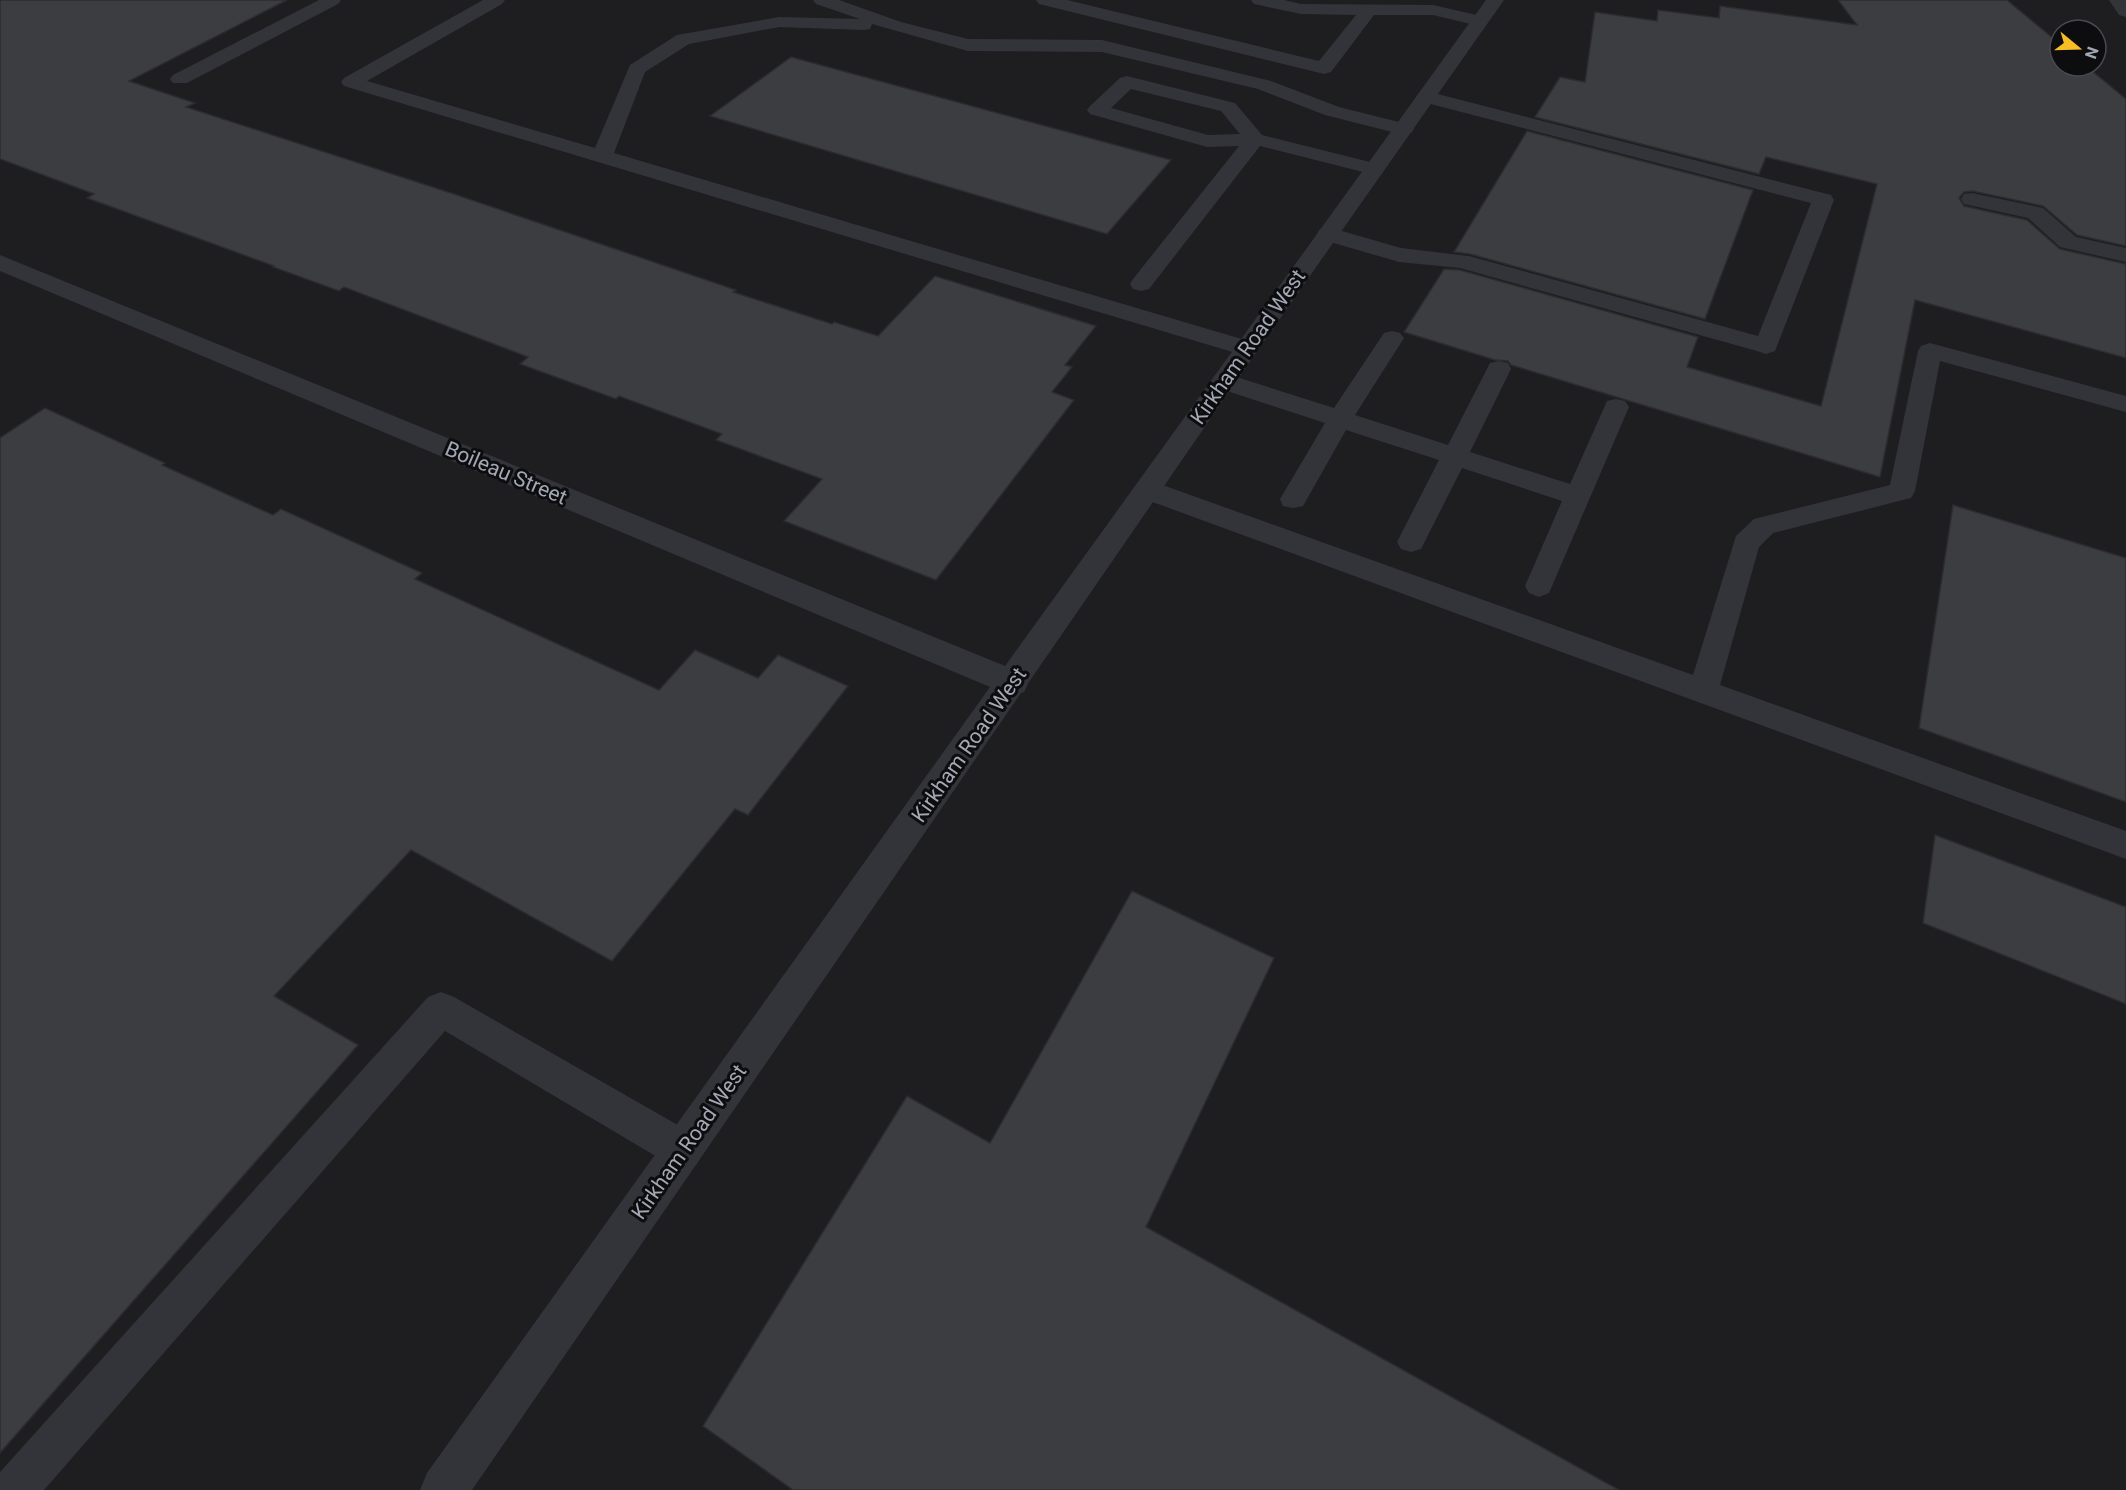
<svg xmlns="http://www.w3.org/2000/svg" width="2126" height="1490" viewBox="0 0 2126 1490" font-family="Roboto,sans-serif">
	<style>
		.built { fill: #1e1e21; fill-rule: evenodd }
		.building { fill: #3c3d41; stroke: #2c2c30; stroke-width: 1.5 }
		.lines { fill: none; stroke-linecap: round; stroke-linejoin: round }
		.service { fill: #333439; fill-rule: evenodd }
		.minor { fill: #333439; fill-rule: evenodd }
		.labels { text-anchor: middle; stroke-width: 6; stroke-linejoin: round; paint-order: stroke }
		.street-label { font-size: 21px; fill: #a3a8b5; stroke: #0d0d0f }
	</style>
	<rect width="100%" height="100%" fill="#121214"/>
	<path class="built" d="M0,0h2126v1490h-2126zM2060,30h36v36h-36z"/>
	<g class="building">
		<polygon points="0,0 287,0 129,81 195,103 186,107 451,193 736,290 733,292 832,324 834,322 878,336 935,276 1096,326 1065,365 1072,367 1052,392 1074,400 936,580 784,521 822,479 716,440 722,434 619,396 616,399 520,364 528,357 344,287 339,291 273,267 274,266 87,198 94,194 0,159"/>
		<polygon points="1838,0 2007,0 2060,44 2060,66 2086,66 2126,99 2126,246 2077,235 2043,206 1972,191 1964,192 1959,198 1964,206 2027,220 2060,249 2126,264 2126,358 1915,300 1880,477 1511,365 1508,361 1495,360 1404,332 1444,269 1460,270 1698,337 1687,367 1821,406 1877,184 1766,157 1759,174 1535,117 1560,77 1585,82 1595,12 1657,21 1658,10 1719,18 1720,6 1857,25"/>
		<polygon points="791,57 1171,160 1107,234 710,116"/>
		<polygon points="1527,131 1753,190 1705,319 1470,254 1454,252"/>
		<polygon points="45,408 165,463 162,465 273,515 281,509 422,573 415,579 659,690 695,650 758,678 778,655 848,686 748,815 735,809 612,961 411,850 274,996 358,1045 0,1453 0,438"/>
		<polygon points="1953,505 2126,558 2126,802 1919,728"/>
		<polygon points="1935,835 2126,907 2126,1004 1923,923"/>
		<polygon points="1132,891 1274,958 1146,1227 1619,1490 793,1490 703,1426 907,1096 990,1143"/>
	</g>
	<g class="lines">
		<g class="service">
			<polygon points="319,0 341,0 338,4 187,83 173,83 170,79 173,75"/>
			<polygon points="483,0 505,0 502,4 367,81 595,148 630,65 677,35 779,17 860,19 816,4 813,0 839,0 901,22 968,39 1102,40 1271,81 1339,107 1411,125 1414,129 1411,133 1404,135 1325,115 1258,89 1102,52 968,51 872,24 870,29 864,30 779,27 689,44 645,72 614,153 1255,343 1258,348 1255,353 1246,356 344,86 341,82 344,78"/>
			<polygon points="1036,0 1067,0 1319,61 1356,15 1301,14 1254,4 1251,0 1284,0 1301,4 1433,5 1485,17 1488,21 1485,25 1479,26 1433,15 1374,15 1331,72 1324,74 1039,4"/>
			<path d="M1127,76l108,27 27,32 120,30 3,4 -3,4 -7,2 -115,-29 -111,143 -8,2 -8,-2 -3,-5 3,-5 106,-133 -32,1 -117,-33 -3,-4 3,-4 30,-28zM1131,89l90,22 19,23 -32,1 -97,-27z"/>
			<polygon points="1426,91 1831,195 1834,200 1775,351 1766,354 1757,351 1460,268 1399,262 1320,239 1317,234 1320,229 1328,227 1401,248 1469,256 1758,336 1811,203 1419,101 1416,97 1419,93"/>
			<polygon points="1972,193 2043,208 2076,237 2126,248 2126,262 2060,247 2028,218 1964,204 1961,199 1964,194"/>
			<polygon points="1392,331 1400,333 1404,338 1355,415 1448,445 1490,363 1499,361 1508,363 1511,369 1470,452 1570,484 1607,401 1616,399 1625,401 1629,407 1549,593 1539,597 1529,593 1525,586 1562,501 1462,468 1421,549 1411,552 1401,549 1397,542 1439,460 1346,430 1303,506 1293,508 1283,506 1280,499 1325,423 1215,387 1212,381 1215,375 1224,373 1334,408 1384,333"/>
			<polygon points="1930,343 2126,396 2126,412 1940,361 1915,491 1911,498 1773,533 1759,547 1720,685 2126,831 2126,859 1139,497 1135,490 1139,483 1148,481 1157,483 1693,675 1736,536 1754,519 1890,485 1918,351 1921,346"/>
			<polygon points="441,992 454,997 697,1136 703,1150 697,1164 683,1170 669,1164 445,1031 44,1490 0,1490 0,1472 428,997"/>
		</g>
		<g class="minor">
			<polygon points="1486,0 1504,0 1255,354 1029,682 1024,692 1021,693 472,1490 420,1490 427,1473 990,687 0,271 0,255 1005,666"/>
			<polygon points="2109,0 2126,0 2126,17 2119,15"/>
		</g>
	</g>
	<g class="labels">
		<g class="street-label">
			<text transform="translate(1248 347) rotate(-55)" y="7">Kirkham Road West</text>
			<text transform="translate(506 473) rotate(23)" y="7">Boileau Street</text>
			<text transform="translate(969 745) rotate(-55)" y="7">Kirkham Road West</text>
			<text transform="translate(689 1142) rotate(-55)" y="7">Kirkham Road West</text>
		</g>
	</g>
	<g transform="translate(2078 48) rotate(109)"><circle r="28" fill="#0d0d0f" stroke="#494b51" stroke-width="1.5"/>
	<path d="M0-4.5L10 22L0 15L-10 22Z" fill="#f8bd26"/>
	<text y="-9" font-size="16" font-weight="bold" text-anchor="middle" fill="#a3a8b5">N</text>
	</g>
</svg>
